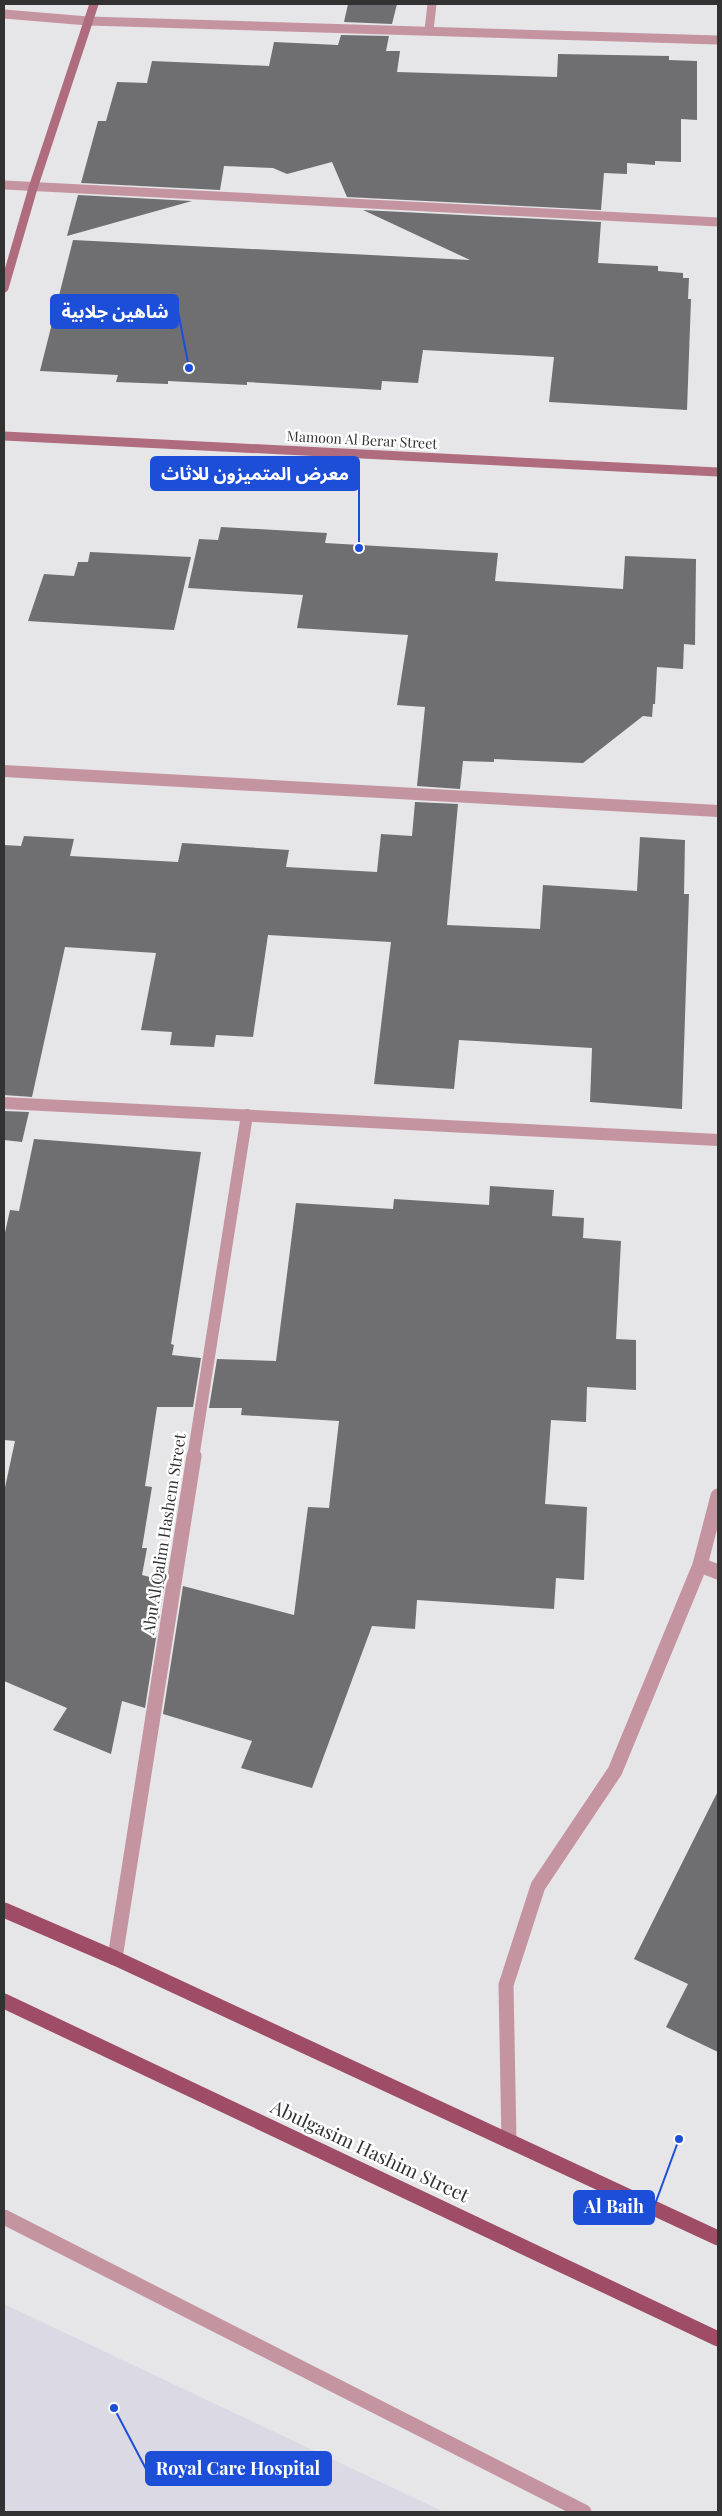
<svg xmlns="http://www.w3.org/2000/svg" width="722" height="2516" viewBox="0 0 722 2516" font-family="'Playfair Display','Noto Sans Arabic',serif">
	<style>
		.built { fill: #dbdae4 }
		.building { fill: #6f6f71 }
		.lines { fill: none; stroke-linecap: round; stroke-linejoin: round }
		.lane { stroke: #c494a0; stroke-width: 15 }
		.street-far2 { stroke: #c494a0; stroke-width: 9 }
		.street-far1 { stroke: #c494a0; stroke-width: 12 }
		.street { stroke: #c494a0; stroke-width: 15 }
		.secondary { stroke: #af6c7f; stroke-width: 9 }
		.primary { stroke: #9f4d67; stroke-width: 15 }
		.labels { text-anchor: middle; stroke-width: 5; stroke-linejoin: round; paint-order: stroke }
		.far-street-label { font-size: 14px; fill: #323233; stroke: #fff }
		.street-label { font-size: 16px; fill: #323233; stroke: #fff }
		.near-street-label { font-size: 19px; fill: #323233; stroke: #fff }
		.leader { fill: none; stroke: #1d4ed8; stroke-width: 2 }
		.callout-dot { fill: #1d4ed8; stroke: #fff; stroke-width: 2 }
		.callout { fill: #1d4ed8; stroke: #1d4ed8; stroke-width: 2 }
		.callout-label { font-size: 18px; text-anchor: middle; font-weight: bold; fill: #fff }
	</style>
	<rect width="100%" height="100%" fill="#e6e5e8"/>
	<!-- built -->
	<polygon class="built" points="4,2304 444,2512 4,2512"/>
	<!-- building -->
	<g class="building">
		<polygon points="348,4 397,4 392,24 344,22"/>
		<polygon points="341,35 389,36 386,51 400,51 397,72 557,77 558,54 669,56 669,60 697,61 697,120 681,119 681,162 655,161 655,165 627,163 627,174 604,173 601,210 347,197 332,162 287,174 273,168 224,166 220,190 81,183 98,121 106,121 117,82 147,83 152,61 269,66 274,42 338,45"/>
		<polygon points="78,195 192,201 67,236"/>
		<polygon points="363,210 601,222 598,263 658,266 658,271 683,273 683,278 689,278 688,299 691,299 687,410 549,402 554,357 423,350 418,383 382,381 381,390 247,382 247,385 168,381 168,384 116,382 118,375 40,371 73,240 470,260"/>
		<polygon points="221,527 327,533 325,543 498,553 495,581 623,589 625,556 696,559 695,645 684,644 683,669 657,667 655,704 653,704 652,717 643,716 583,763 494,759 494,762 463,761 460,789 417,786 425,707 397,705 408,635 297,628 303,595 188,588 199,539 218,540"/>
		<polygon points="90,552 191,557 174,630 28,621 44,574 74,576 78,562 88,562"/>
		<polygon points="415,802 458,804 447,925 540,929 543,885 637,891 640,837 685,840 684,894 689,894 682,1109 590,1102 592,1048 459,1040 454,1089 374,1084 391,942 268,935 253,1037 216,1035 214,1047 170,1045 172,1032 141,1030 156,953 65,947 32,1097 4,1095 4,845 21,846 24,836 74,839 70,856 178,862 182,843 289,850 286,867 377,872 381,834 412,836"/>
		<polygon points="4,1111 29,1112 22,1142 4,1140"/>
		<polygon points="34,1139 201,1152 171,1344 174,1345 172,1355 201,1358 193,1407 157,1407 145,1486 152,1487 142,1548 147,1548 142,1575 165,1581 145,1708 122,1701 111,1754 53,1730 67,1708 4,1681 4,1492 15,1441 4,1440 4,1237 10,1210 19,1211"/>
		<polygon points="490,1186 554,1190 552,1216 584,1218 583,1238 621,1241 616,1339 636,1340 636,1390 587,1387 586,1422 551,1420 545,1504 587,1507 584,1580 556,1578 554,1609 417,1600 415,1629 372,1626 312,1788 241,1768 252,1741 163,1714 183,1586 294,1615 308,1507 329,1508 339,1421 241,1415 242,1408 209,1408 217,1359 276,1361 296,1203 393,1209 394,1199 489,1205"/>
		<polygon points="718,1791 718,2052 666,2027 688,1984 634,1959"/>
	</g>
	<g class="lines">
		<!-- lane -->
		<polyline class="lane" points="4,2217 584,2512"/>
		<!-- street-far2 -->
		<g class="street-far2">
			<polyline points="4,14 88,21 718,40"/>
			<polyline points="429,30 432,4"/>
			<polyline points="4,185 718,222"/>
		</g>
		<!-- street-far1 -->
		<g class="street-far1">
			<polyline points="4,771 718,811"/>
			<polyline points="4,1103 718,1140"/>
			<polyline points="193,1458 247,1115"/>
		</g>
		<!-- street -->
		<g class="street">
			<polyline points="700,1565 718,1572"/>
			<polyline points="115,1958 194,1456"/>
			<polyline points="509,2141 506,1985 538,1886 615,1771 700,1565 718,1496"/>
		</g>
		<!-- secondary -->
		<g class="secondary">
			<polyline points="4,288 33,188 94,4"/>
			<polyline points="4,436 718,472"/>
		</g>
		<!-- primary -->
		<g class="primary">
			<polyline points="4,1910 115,1958 718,2238"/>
			<polyline points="4,2001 718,2339"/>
		</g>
	</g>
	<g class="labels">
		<!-- far-street labels -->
		<g class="far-street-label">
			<text transform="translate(362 440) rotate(3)" y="5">Mamoon Al Berar Street</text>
		</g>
		<!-- street labels -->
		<g class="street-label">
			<text transform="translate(164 1534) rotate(-81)" y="6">Abu Al Qalim Hashem Street</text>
		</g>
		<!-- near-street labels -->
		<g class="near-street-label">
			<text transform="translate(370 2151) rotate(25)" y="7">Abulgasim Hashim Street</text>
		</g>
	</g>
	<!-- callouts -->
	<path class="leader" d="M189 368L178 311M359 548L359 474M679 2139L654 2207M114 2408L146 2469"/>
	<g class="callout-dot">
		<circle cx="189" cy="368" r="5"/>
		<circle cx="359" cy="548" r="5"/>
		<circle cx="679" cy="2139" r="5"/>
		<circle cx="114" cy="2408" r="5"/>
	</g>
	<g class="callout">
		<rect x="51" y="295" width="127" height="33" rx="5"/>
		<rect x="151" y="457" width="208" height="33" rx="5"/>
		<rect x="574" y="2191" width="80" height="33" rx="5"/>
		<rect x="146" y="2452" width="185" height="33" rx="5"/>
	</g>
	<g class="callout-label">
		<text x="115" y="318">شاهين جلابية</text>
		<text x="255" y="480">معرض المتميزون للاثاث</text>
		<text x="614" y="2213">Al Baih</text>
		<text x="238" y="2475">Royal Care Hospital</text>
	</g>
	<!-- border -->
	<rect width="722" height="2516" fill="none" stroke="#323233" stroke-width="10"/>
</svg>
